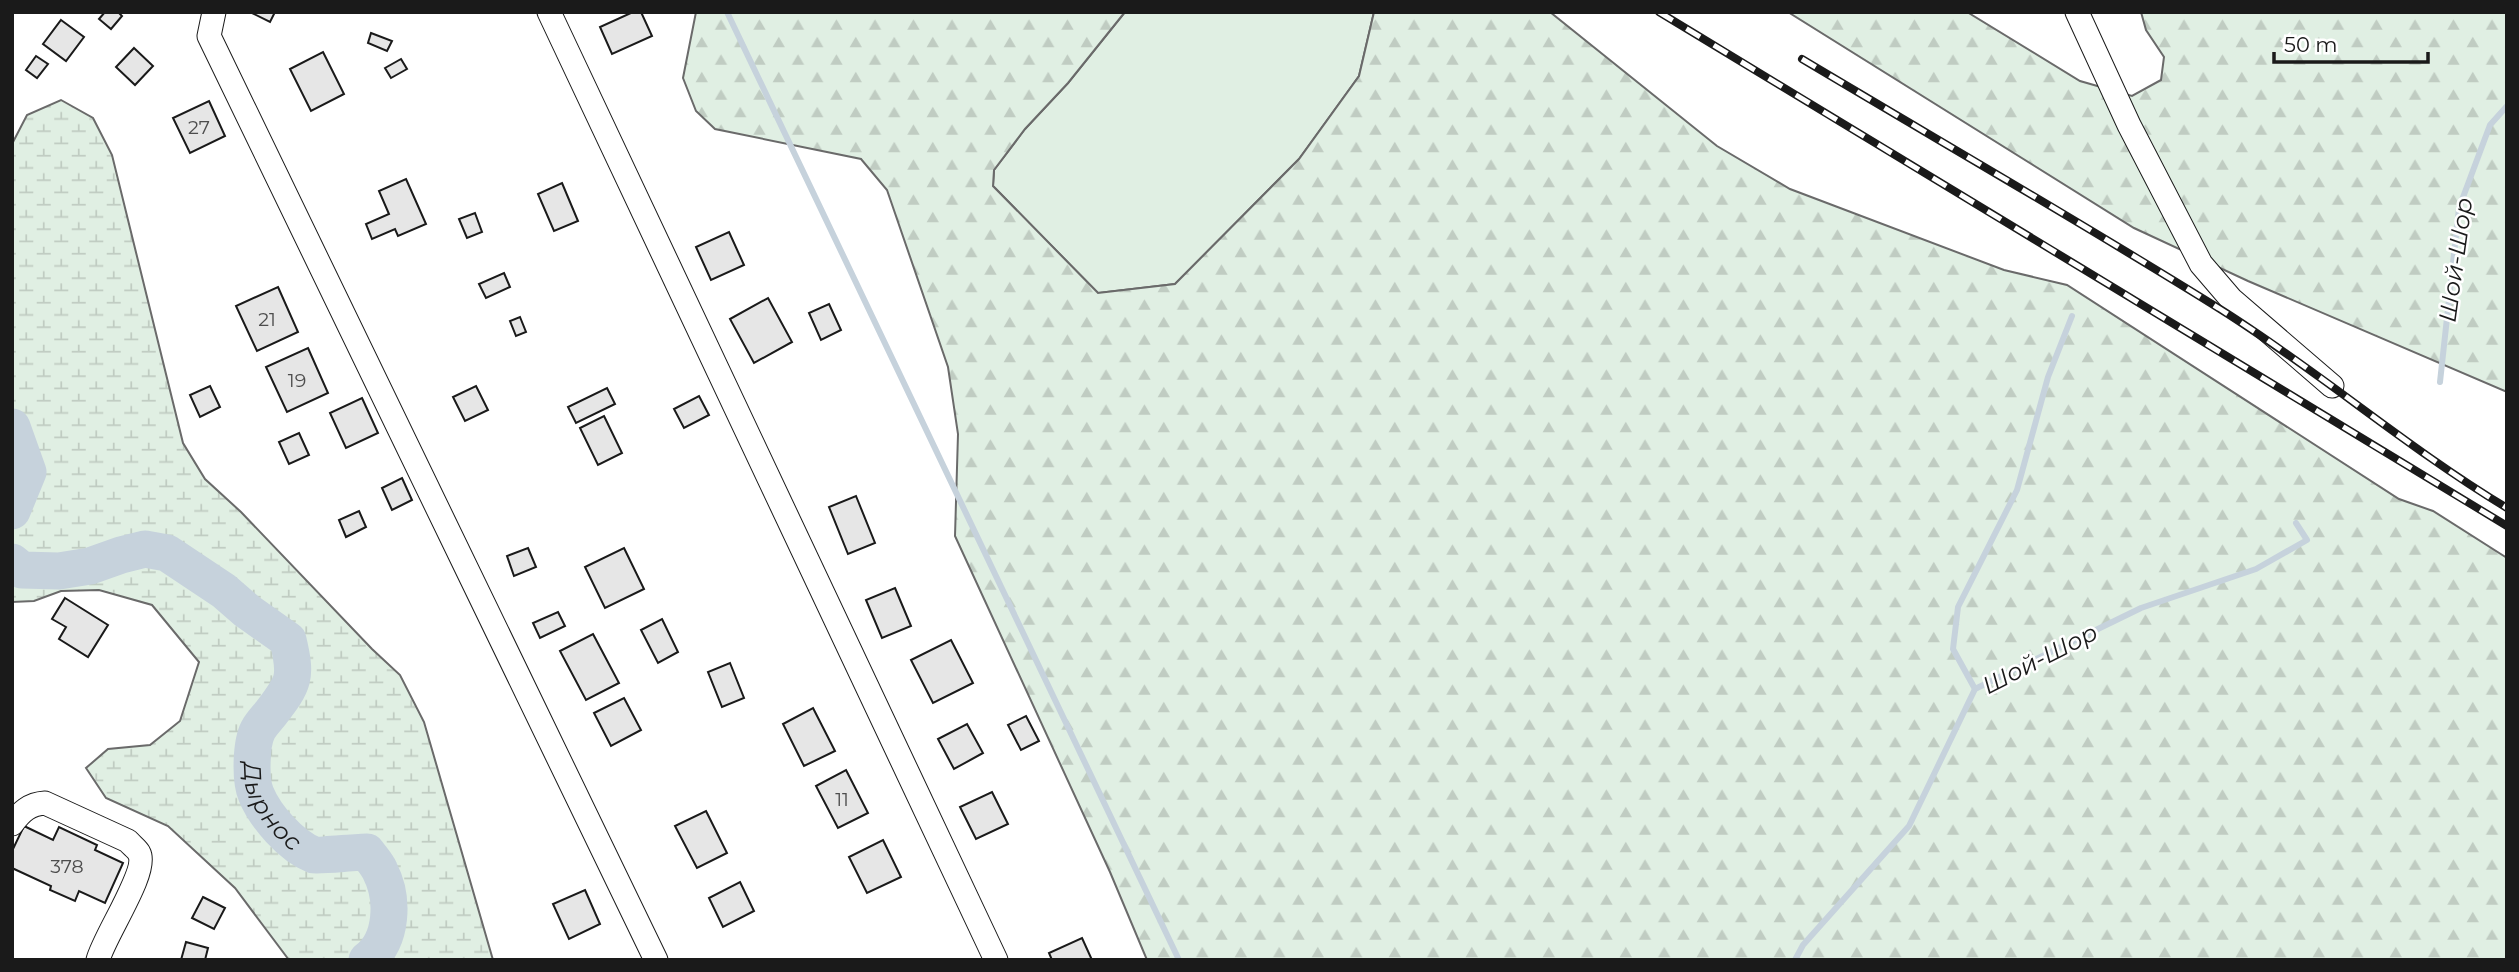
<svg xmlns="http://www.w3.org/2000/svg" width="2519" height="972" viewBox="0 0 2519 972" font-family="Montserrat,sans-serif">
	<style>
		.grass { fill: #e0efe3; stroke: #6a6a6a; stroke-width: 2 }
		.forest { fill: url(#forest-firs); stroke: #6a6a6a; stroke-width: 2 }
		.wetland { fill: url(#wetland-marsh); stroke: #6a6a6a; stroke-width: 2 }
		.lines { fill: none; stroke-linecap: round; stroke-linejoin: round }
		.stream { stroke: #c6d2dc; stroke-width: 6 }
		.river { stroke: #c6d2dc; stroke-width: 37 }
		.building { fill: #e6e6e6; stroke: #1a1a1a; stroke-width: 2 }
		.minor-casing { stroke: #1a1a1a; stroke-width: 25 }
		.minor { stroke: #fff; stroke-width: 23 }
		.rail-casing { stroke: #1a1a1a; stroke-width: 8 }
		.rail { stroke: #fff; stroke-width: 5; stroke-dasharray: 16; stroke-linecap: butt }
		.labels { text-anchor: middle; stroke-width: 5; stroke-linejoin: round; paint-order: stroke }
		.number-label { font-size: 19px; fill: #4d4d4d }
		.water-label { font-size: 24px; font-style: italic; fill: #1a1a1a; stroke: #fff }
	</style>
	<defs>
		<pattern id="forest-firs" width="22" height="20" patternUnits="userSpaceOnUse" patternTransform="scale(1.75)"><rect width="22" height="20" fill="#e0efe3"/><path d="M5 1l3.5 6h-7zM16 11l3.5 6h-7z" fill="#c0ccc2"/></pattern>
		<pattern id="wetland-marsh" width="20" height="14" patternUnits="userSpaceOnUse" patternTransform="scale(1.75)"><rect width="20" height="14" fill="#e0efe3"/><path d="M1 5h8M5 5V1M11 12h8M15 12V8" fill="none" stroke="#c0ccc2"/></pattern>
	</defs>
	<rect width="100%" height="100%" fill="#fff"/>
	<!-- grass -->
	<polygon class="grass" points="1125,12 1374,12 1359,76 1299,159 1175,284 1098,293 993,186 994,170 1025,129 1068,83"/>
	<!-- forest -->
	<g class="forest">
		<polygon points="696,12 1125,12 1068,83 1025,129 994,170 993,186 1098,293 1175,284 1299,159 1359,76 1374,12 1550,12 1717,146 1790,189 2004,270 2067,285 2399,499 2433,511 2507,558 2507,960 1147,960 1110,872 955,536 958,434 948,367 887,190 861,159 715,129 696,111 683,78"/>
		<polygon points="1788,12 1967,12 2080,81 2132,96 2161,80 2164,57 2146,30 2141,12 2507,12 2507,392 2248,281 2134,228"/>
	</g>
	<!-- wetland -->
	<polygon class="wetland" points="61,100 93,118 112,155 183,443 205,479 241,512 372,649 400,675 424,722 493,960 289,960 235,888 168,826 106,798 86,768 108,749 150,745 180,721 199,662 152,605 99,590 61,591 34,601 12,602 12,144 27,115"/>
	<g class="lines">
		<!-- stream -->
		<g class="stream">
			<polyline points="727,12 1179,960"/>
			<polyline points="2440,382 2459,208 2490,125 2507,106"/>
			<polyline points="1975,689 1953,649 1958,607 2017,490 2048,377 2072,316"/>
			<polyline points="1795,960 1803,945 1909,826 1975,689 2141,608 2256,569 2307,540 2296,523"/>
		</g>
		<!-- river -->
		<g class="river">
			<polyline points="12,427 28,472 12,511"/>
			<path id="s1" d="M 12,562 L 22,570 L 59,571 L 90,566 L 121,555 L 145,549 L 167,553 L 224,591 L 247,611 L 288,640 C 297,678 294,683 271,713 C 267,718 261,724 258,730 C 251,743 250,780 256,794 C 265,816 291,846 314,855 C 318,856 357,852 367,852 C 371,858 377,864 380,871 C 394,898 393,941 367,960"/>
		</g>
	</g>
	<!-- building -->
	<g class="building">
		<polygon points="105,12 118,12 122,16 111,29 99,19"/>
		<polygon points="250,12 275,12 270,22"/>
		<polygon points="633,12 641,12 652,36 612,54 600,27"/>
		<polygon points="61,20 84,37 66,61 43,44"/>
		<polygon points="371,33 392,41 387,51 368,43"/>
		<polygon points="134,48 153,66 135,85 116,67"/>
		<polygon points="323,52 344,94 311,111 290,69"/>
		<polygon points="36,56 48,64 37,78 26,70"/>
		<polygon points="401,59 407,69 391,78 385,68"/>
		<polygon points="209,101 225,136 190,153 173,118"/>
		<polygon points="406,179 426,224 398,236 395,229 372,239 366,224 389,214 379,191"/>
		<polygon points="562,183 578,221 554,231 538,194"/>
		<polygon points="475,213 482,232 467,238 459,219"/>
		<polygon points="729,232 744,265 711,280 696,247"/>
		<polygon points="504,273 510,287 486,298 479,284"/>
		<polygon points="278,287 298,332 257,351 236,306"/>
		<polygon points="768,298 792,342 754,363 730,319"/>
		<polygon points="829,304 841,330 821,340 809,313"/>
		<polygon points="520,317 526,332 516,336 510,321"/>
		<polygon points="308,348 328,393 287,412 266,367"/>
		<polygon points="210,386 220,407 200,417 190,395"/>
		<polygon points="476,386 488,410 465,421 453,397"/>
		<polygon points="607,388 615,404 576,423 568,407"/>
		<polygon points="699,396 709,415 684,428 674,409"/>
		<polygon points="362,398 378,433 346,448 330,413"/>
		<polygon points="604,416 622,453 598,465 580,428"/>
		<polygon points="299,433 309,455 289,464 279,442"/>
		<polygon points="402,478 412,500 392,510 382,488"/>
		<polygon points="856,496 875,543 848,554 829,507"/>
		<polygon points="359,511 366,527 346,537 339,520"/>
		<polygon points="528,548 536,567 514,576 507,556"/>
		<polygon points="624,548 644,589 605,608 585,567"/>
		<polygon points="895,588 911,626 882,638 866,600"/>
		<polygon points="65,598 108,625 88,657 59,639 66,627 52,619"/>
		<polygon points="558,612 565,626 540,638 533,623"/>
		<polygon points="662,619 678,652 658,663 641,630"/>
		<polygon points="593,634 619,683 586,700 560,651"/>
		<polygon points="951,640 973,683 933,703 911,660"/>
		<polygon points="730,663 744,698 722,707 708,672"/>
		<polygon points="624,698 641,730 611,746 594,713"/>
		<polygon points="813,708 835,751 804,766 783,724"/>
		<polygon points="1026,716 1039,741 1021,750 1008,725"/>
		<polygon points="967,724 983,753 954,769 938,739"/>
		<polygon points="846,770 868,813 838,828 816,786"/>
		<polygon points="992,792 1008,824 976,839 960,807"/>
		<polygon points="706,811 727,853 697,868 675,826"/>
		<polygon points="24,826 53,840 59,827 97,845 95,850 123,863 105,903 79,891 75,901 50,890 51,886 12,868 12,851"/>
		<polygon points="883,840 901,877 867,893 849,857"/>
		<polygon points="740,882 754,911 723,927 709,898"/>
		<polygon points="585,890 600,924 569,939 553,904"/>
		<polygon points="203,897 225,908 214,929 192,918"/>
		<polygon points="1082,938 1092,960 1052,960 1049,953"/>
		<polygon points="186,942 208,948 205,960 181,960"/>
	</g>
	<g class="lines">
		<!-- minor casing -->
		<g class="minor-casing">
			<g id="minor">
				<polyline points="214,12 209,36 656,960"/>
				<polyline points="549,12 996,960"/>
				<polyline points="2077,12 2129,125 2201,264 2231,299 2332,386"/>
				<path d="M 12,824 C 21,812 29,804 45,803 L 128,841 C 131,845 137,849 139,853 C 149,871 104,936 98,960"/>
			</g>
		</g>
		<!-- minor -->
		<use href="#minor" class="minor"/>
		<!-- rail casing -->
		<g class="rail-casing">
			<g id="rail">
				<polyline points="1659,12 2507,526"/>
				<path d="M 1802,59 C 1941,142 2082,223 2220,309 C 2319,371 2407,448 2507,508"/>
			</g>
		</g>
		<!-- rail -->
		<use href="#rail" class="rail"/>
	</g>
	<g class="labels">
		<!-- number labels -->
		<g class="number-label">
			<text x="199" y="134">27</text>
			<text x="267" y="326">21</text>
			<text x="297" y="387">19</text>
			<text x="842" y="806">11</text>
			<text x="67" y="873">378</text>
		</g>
		<!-- water labels -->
		<g class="water-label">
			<text transform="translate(2456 260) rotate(-82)" y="8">Шой-Шор</text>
			<text transform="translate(2040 659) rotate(-27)" y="8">Шой-Шор</text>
			<text dy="8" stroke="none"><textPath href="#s1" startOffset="494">Дырнос</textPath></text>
		</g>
	</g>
	<!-- border -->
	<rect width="2519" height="972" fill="none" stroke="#1a1a1a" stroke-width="28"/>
	<!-- scale -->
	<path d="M2274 52v10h154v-10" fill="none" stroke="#1a1a1a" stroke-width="3.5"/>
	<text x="2284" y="52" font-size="21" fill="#1a1a1a" stroke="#ffffff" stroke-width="5" paint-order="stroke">50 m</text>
</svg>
